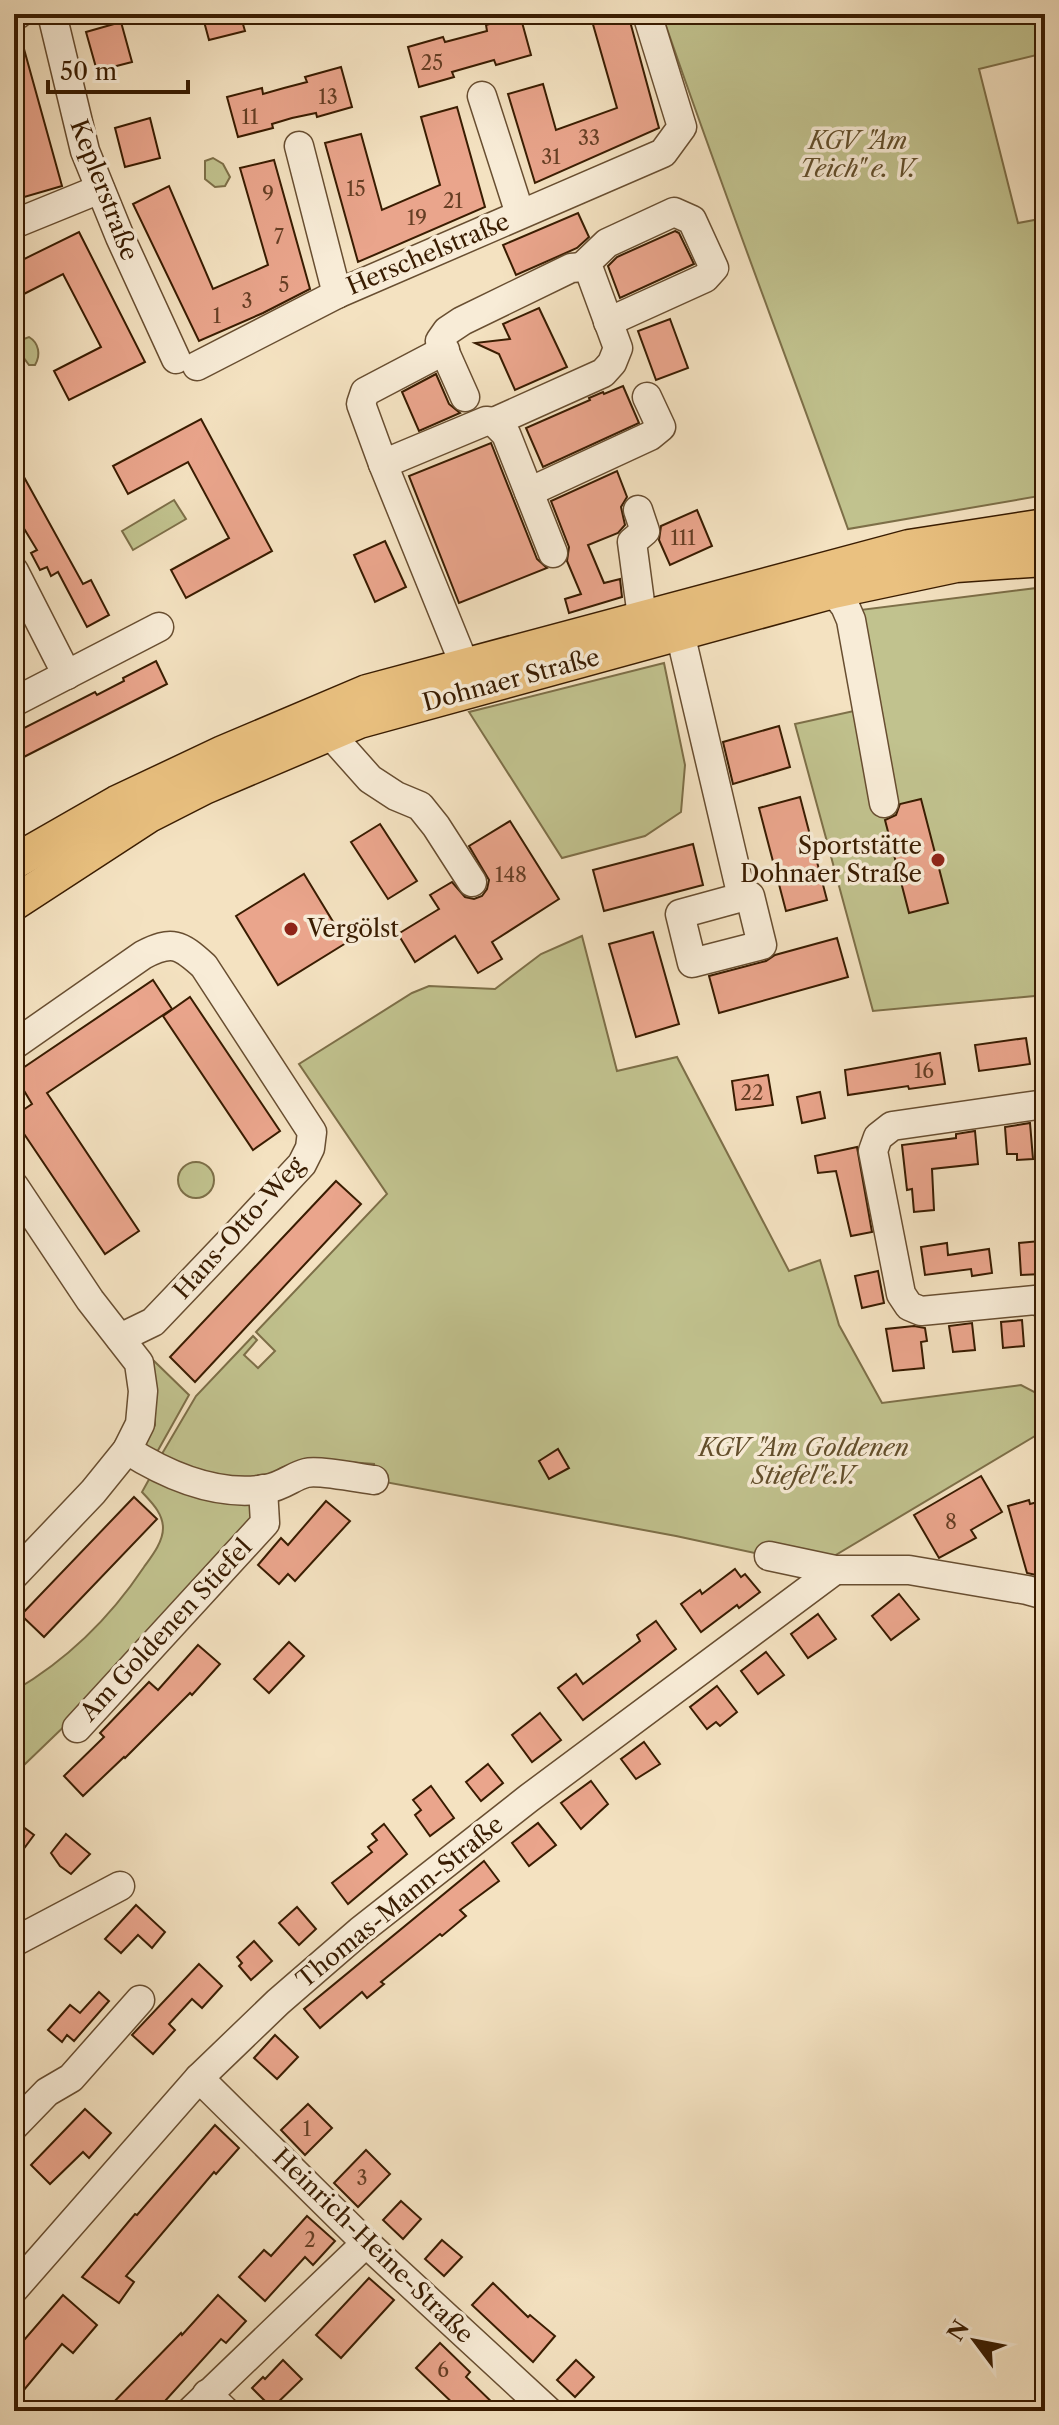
<svg xmlns="http://www.w3.org/2000/svg" width="1059" height="2425" viewBox="0 0 1059 2425" font-family="'Libre Caslon Text',serif">
	<style>
		.green { fill: #c1c28e; stroke: #7d6f48; stroke-width: 2 }
		.building { fill: #eaa58c; stroke: #391c01; stroke-width: 2 }
		.lines { fill: none; stroke-linecap: round; stroke-linejoin: round }
		.minor-casing { stroke: #684e31; stroke-width: 31 }
		.major-casing { stroke: #391c01; stroke-width: 37 }
		.minor { stroke: #f8ecd7; stroke-width: 28 }
		.major { stroke: #eac180; stroke-width: 34 }
		.poi-dot { fill: #8f2418; stroke: #f8ecd7; stroke-width: 3 }
		.labels { text-anchor: middle; stroke-width: 7; stroke-linejoin: round; paint-order: stroke }
		.number-label { font-size: 20px; fill: #653e24 }
		.park-label { font-size: 24px; font-style: italic; fill: #624e2b; stroke: #f8ecd7 }
		.street-label { font-size: 24px; fill: #391c01; stroke: #f8ecd7 }
		.poi-label { font-size: 24px; fill: #391c01; stroke: #f8ecd7; text-anchor: end }
	</style>
	<rect width="100%" height="100%" fill="#f4e2c1"/>
	<filter id="stains"><feTurbulence type="fractalNoise" baseFrequency=".0025" numOctaves="4"/><feColorMatrix values="0 0 0 0 .2 0 0 0 0 .09 0 0 0 0 .02 0 0 0 .5 -.17"/></filter>
	<radialGradient id="worn" r=".72"><stop offset=".6" stop-color="#630" stop-opacity="0"/><stop offset="1" stop-color="#630" stop-opacity=".3"/></radialGradient>
	<!-- green -->
	<g class="green">
		<path d="M 662,14 L 1045,14 L 1045,53 L 979,69 L 1018,223 L 1045,218 L 1045,495 L 848,529 C 787,357 721,187 662,14 Z"/>
		<polygon points="213,158 223,164 230,177 225,186 215,187 205,179 205,161"/>
		<path d="M 29,337 C 39,343 41,355 35,365 L 29,365 L 18,350 L 21,340 Z"/>
		<polygon points="174,500 186,519 133,550 122,531"/>
		<polygon points="1045,587 1045,995 873,1011 795,724 854,711 836,613"/>
		<polygon points="664,663 685,765 681,812 645,836 562,858 469,712"/>
		<polygon points="582,936 617,1071 677,1057 789,1271 820,1260 839,1325 882,1403 1021,1385 1044,1397 1045,1430 824,1562 769,1556 676,1536 374,1480 374,1464 307,1459 281,1468 256,1482 156,1464 196,1396 253,1336 257,1340 244,1355 258,1368 275,1351 256,1332 387,1194 299,1064 412,993 429,986 495,989 541,954"/>
		<circle cx="196" cy="1180" r="18"/>
		<polygon points="152,1359 189,1395 152,1461 140,1453 155,1425 155,1390"/>
		<path d="M 152,1474 L 248,1496 L 262,1519 L 102,1690 L 22,1767 L 14,1762 L 14,1691 C 67,1660 110,1618 144,1567 C 152,1556 163,1542 163,1528 C 163,1513 151,1502 142,1492 Z"/>
	</g>
	<!-- building -->
	<g class="building">
		<polygon points="202,14 240,14 245,31 209,40"/>
		<polygon points="590,14 628,14 659,128 535,183 508,94 543,84 556,130 617,108"/>
		<polygon points="520,15 531,55 496,65 494,60 452,72 454,77 419,87 408,47 443,37 445,42 487,31 486,25"/>
		<polygon points="121,22 132,62 97,71 86,32"/>
		<polygon points="19,31 62,186 14,200 14,167 23,164 14,132 14,32"/>
		<polygon points="341,67 352,107 317,117 316,113 292,118 272,124 273,128 238,137 227,97 262,88 263,94 284,88 307,82 305,77"/>
		<polygon points="457,107 485,207 358,262 325,143 361,134 382,210 440,185 421,117"/>
		<polygon points="150,118 160,158 125,167 115,128"/>
		<polygon points="274,160 310,289 263,313 199,341 133,204 169,186 213,289 268,265 240,168"/>
		<polygon points="578,213 589,237 577,248 516,275 503,245"/>
		<polygon points="675,231 679,233 694,264 620,298 608,266 617,257"/>
		<polygon points="79,232 145,362 69,400 54,371 101,347 63,274 14,299 14,264"/>
		<polygon points="539,308 567,367 515,390 499,354 475,343 510,339 503,324"/>
		<polygon points="670,319 688,368 656,380 638,331"/>
		<polygon points="436,374 449,404 460,413 419,431 402,392"/>
		<polygon points="623,386 639,423 543,467 526,428 590,400 589,398 603,392 604,394"/>
		<polygon points="201,419 272,551 186,598 171,570 229,538 188,462 128,494 113,466"/>
		<polygon points="491,443 537,559 547,568 459,603 409,476"/>
		<polygon points="14,459 83,584 91,580 109,615 87,627 58,572 51,576 47,567 40,570 31,553 37,550 14,512"/>
		<polygon points="617,471 627,497 621,507 625,525 618,533 588,545 604,583 620,579 622,597 569,613 565,599 581,594 567,561 569,547 551,501"/>
		<polygon points="697,510 712,546 670,565 659,540 661,526"/>
		<polygon points="385,541 406,587 375,602 354,555"/>
		<polygon points="156,661 167,684 14,762 14,733 95,692 97,695 124,681 123,678"/>
		<polygon points="779,726 790,767 733,784 723,742"/>
		<polygon points="800,797 827,900 786,911 759,808"/>
		<polygon points="921,799 948,903 909,913 885,820 896,815 900,804"/>
		<polygon points="510,821 559,899 492,942 502,959 478,973 455,936 415,962 398,934 439,909 430,895 452,882 465,897 474,899 482,896 487,889 489,880 469,846"/>
		<polygon points="380,824 417,881 388,899 351,842"/>
		<polygon points="693,844 703,885 604,911 593,870"/>
		<polygon points="304,874 346,943 278,985 236,916"/>
		<polygon points="653,932 679,1024 636,1037 609,944"/>
		<polygon points="837,938 848,977 719,1013 709,976 766,961 775,955"/>
		<polygon points="153,980 172,1009 47,1093 139,1231 105,1254 14,1119 14,1116 32,1104 14,1074"/>
		<polygon points="190,997 280,1131 253,1150 163,1016"/>
		<polygon points="1026,1038 1030,1064 979,1071 975,1045"/>
		<polygon points="940,1053 945,1084 909,1089 908,1086 848,1095 845,1070"/>
		<polygon points="768,1075 773,1105 736,1110 732,1081"/>
		<polygon points="820,1092 825,1118 802,1123 797,1097"/>
		<polygon points="1030,1123 1033,1159 1017,1160 1017,1154 1007,1154 1005,1127"/>
		<polygon points="975,1131 978,1164 932,1169 934,1210 914,1212 912,1189 907,1190 902,1145 956,1138 956,1134"/>
		<polygon points="857,1147 872,1232 851,1236 836,1171 818,1173 815,1156"/>
		<polygon points="336,1181 361,1204 195,1382 170,1357"/>
		<polygon points="1040,1241 1042,1274 1021,1275 1019,1243"/>
		<polygon points="947,1243 948,1255 989,1249 992,1273 972,1276 971,1269 925,1275 921,1247"/>
		<polygon points="878,1271 884,1303 862,1308 855,1276"/>
		<polygon points="1022,1320 1024,1346 1003,1348 1001,1322"/>
		<polygon points="972,1323 975,1350 953,1352 949,1326"/>
		<polygon points="914,1326 925,1328 927,1341 921,1342 924,1368 893,1371 886,1329"/>
		<polygon points="558,1449 569,1468 549,1479 539,1461"/>
		<polygon points="981,1476 1002,1512 971,1530 976,1538 939,1558 914,1515"/>
		<polygon points="134,1497 157,1519 44,1637 21,1615"/>
		<polygon points="1029,1500 1030,1504 1045,1500 1045,1577 1027,1573 1008,1506"/>
		<polygon points="326,1501 350,1521 295,1581 288,1574 279,1584 258,1565 281,1538 288,1545"/>
		<polygon points="735,1569 741,1577 745,1574 760,1592 739,1608 737,1605 701,1632 681,1604 700,1590 702,1594"/>
		<polygon points="899,1594 919,1619 891,1640 872,1616"/>
		<polygon points="818,1614 836,1639 808,1658 791,1634"/>
		<polygon points="656,1621 676,1649 583,1720 558,1688 576,1674 583,1684 640,1641 637,1635"/>
		<polygon points="289,1642 304,1656 269,1693 254,1679"/>
		<polygon points="198,1645 220,1664 192,1695 190,1693 125,1758 124,1757 83,1796 64,1776 104,1737 100,1733 149,1682 158,1690"/>
		<polygon points="766,1652 784,1675 758,1694 741,1671"/>
		<polygon points="717,1686 737,1712 720,1726 716,1722 707,1729 690,1707"/>
		<polygon points="540,1713 561,1740 532,1762 512,1735"/>
		<polygon points="644,1742 660,1764 636,1779 621,1759"/>
		<polygon points="488,1764 503,1783 481,1801 466,1782"/>
		<polygon points="591,1781 608,1804 581,1829 561,1803"/>
		<polygon points="431,1786 454,1818 430,1836 415,1815 421,1810 413,1800"/>
		<polygon points="14,1820 34,1835 14,1862"/>
		<polygon points="538,1823 556,1845 529,1866 512,1843"/>
		<polygon points="384,1824 407,1854 348,1904 332,1883 372,1852 368,1847 377,1840 372,1834"/>
		<polygon points="66,1834 90,1854 71,1874 60,1866 51,1853"/>
		<polygon points="484,1861 499,1881 460,1910 466,1916 442,1936 440,1934 381,1982 384,1984 367,1998 362,1992 320,2028 304,2009"/>
		<polygon points="136,1905 165,1932 152,1948 138,1935 121,1953 105,1939"/>
		<polygon points="297,1907 316,1929 299,1945 279,1923"/>
		<polygon points="254,1941 272,1961 251,1980 239,1966 242,1963 237,1957"/>
		<polygon points="199,1964 222,1986 202,2008 192,1999 169,2024 175,2030 153,2054 132,2035"/>
		<polygon points="99,1992 109,2001 74,2041 67,2035 62,2042 48,2030 70,2005 80,2013"/>
		<polygon points="275,2035 298,2057 277,2079 254,2058"/>
		<polygon points="308,2104 332,2128 305,2155 281,2130"/>
		<polygon points="85,2109 111,2133 89,2158 83,2152 50,2184 31,2165"/>
		<polygon points="215,2125 239,2148 216,2174 214,2172 126,2276 134,2282 119,2303 82,2277 135,2214 137,2215"/>
		<polygon points="366,2150 390,2174 358,2207 334,2183"/>
		<polygon points="401,2201 421,2219 403,2239 383,2220"/>
		<polygon points="307,2216 335,2241 313,2265 305,2257 265,2301 239,2277 264,2250 271,2256"/>
		<polygon points="442,2240 462,2257 444,2276 425,2259"/>
		<polygon points="369,2278 394,2300 341,2358 316,2335"/>
		<polygon points="493,2283 528,2317 530,2315 555,2336 533,2362 472,2305"/>
		<polygon points="63,2295 97,2325 73,2353 62,2344 14,2402 14,2347 22,2337 25,2339"/>
		<polygon points="218,2295 246,2321 226,2343 221,2339 156,2411 105,2411 181,2333 182,2335"/>
		<polygon points="440,2343 470,2372 466,2377 501,2411 461,2411 416,2368"/>
		<polygon points="283,2360 302,2379 272,2408 252,2388 263,2377 265,2379"/>
		<polygon points="576,2360 594,2377 575,2397 557,2380"/>
	</g>
	<g class="lines">
		<!-- minor casing -->
		<g class="minor-casing">
			<g id="minor">
				<polyline points="52,14 85,151 120,237 176,359"/>
				<polyline points="14,15 18,14"/>
				<polyline points="482,96 520,214"/>
				<polyline points="299,146 337,294"/>
				<polyline points="14,224 100,189"/>
				<polyline points="582,267 607,243 674,212 692,220 714,268 705,278 608,322"/>
				<polyline points="197,366 337,294 663,153 682,127 647,14"/>
				<polyline points="465,397 440,341 447,331 462,321 571,268 582,267 590,272 618,348 612,363 603,373 494,422"/>
				<polyline points="383,464 361,404 365,392 445,350"/>
				<polyline points="529,492 650,436 661,427 647,397"/>
				<polyline points="638,510 645,531 632,542 640,602 645,618"/>
				<polyline points="14,571 67,675"/>
				<polyline points="833,591 845,606 851,620 884,803"/>
				<polyline points="680,633 742,897 680,914 692,963 762,945 750,896 742,897"/>
				<polyline points="465,666 383,464 486,421 494,422 506,434 553,553"/>
				<polyline points="14,702 159,627"/>
				<polyline points="330,734 370,779 396,796 420,806 436,826 472,882"/>
				<path d="M 14,1045 L 143,955 C 172,940 180,944 204,966 L 312,1132 L 310,1148 L 302,1164 L 237,1234 L 153,1322 L 120,1338"/>
				<polyline points="1045,1104 892,1126 878,1137 873,1151 901,1294 909,1306 921,1311 1035,1300 1045,1304"/>
				<polyline points="14,1186 90,1300 139,1363 143,1391 140,1424 127,1450 93,1492 14,1575"/>
				<path d="M 127,1450 C 168,1476 216,1497 266,1489 C 284,1486 293,1476 306,1473 C 318,1470 359,1478 374,1480"/>
				<polyline points="769,1556 835,1570 909,1570 1027,1590 1045,1595"/>
				<polyline points="77,1728 265,1523 263,1489"/>
				<polyline points="14,1942 120,1886"/>
				<polyline points="199,2078 366,2243 548,2411"/>
				<polyline points="14,2126 47,2092 71,2078 140,2000"/>
				<polyline points="14,2289 199,2078 278,2002 360,1931 529,1798 835,1570"/>
				<polyline points="207,2394 225,2411"/>
				<polyline points="191,2411 366,2243"/>
			</g>
		</g>
		<!-- major casing -->
		<g class="major-casing">
			<g id="major">
				<polyline points="14,862 117,803 223,753 367,692 909,547 1045,526"/>
				<polyline points="14,903 149,815 204,787 359,721 833,591 956,565 1045,559"/>
			</g>
		</g>
		<!-- minor -->
		<use href="#minor" class="minor"/>
		<!-- major -->
		<use href="#major" class="major"/>
	</g>
	<!-- markers -->
	<g class="poi-dot">
		<circle cx="938" cy="860" r="8"/>
		<circle cx="291" cy="929" r="8"/>
	</g>
	<g class="labels">
		<!-- number labels -->
		<g class="number-label">
			<text x="432" y="70">25</text>
			<text x="328" y="104">13</text>
			<text x="250" y="124">11</text>
			<text x="589" y="145">33</text>
			<text x="551" y="164">31</text>
			<text x="356" y="196">15</text>
			<text x="268" y="201">9</text>
			<text x="453" y="208">21</text>
			<text x="417" y="225">19</text>
			<text x="279" y="244">7</text>
			<text x="284" y="292">5</text>
			<text x="247" y="308">3</text>
			<text x="217" y="323">1</text>
			<text x="683" y="545">111</text>
			<text x="511" y="882">148</text>
			<text x="924" y="1078">16</text>
			<text x="752" y="1100">22</text>
			<text x="951" y="1529">8</text>
			<text x="307" y="2136">1</text>
			<text x="362" y="2185">3</text>
			<text x="310" y="2247">2</text>
			<text x="443" y="2377">6</text>
		</g>
		<!-- park labels -->
		<g class="park-label">
			<text x="858" y="149">KGV "Am<tspan x="858" dy="28">Teich" e. V.</tspan></text>
			<text x="804" y="1456">KGV "Am Goldenen<tspan x="804" dy="28">Stiefel"e.V.</tspan></text>
		</g>
		<!-- street labels -->
		<g class="street-label">
			<text transform="translate(104 190) rotate(69)" y="8">Keplerstraße</text>
			<text transform="translate(428 254) rotate(-23)" y="8">Herschelstraße</text>
			<text transform="translate(511 680) rotate(-15)" y="8">Dohnaer Straße</text>
			<text transform="translate(239 1228) rotate(-48)" y="8">Hans-Otto-Weg</text>
			<text transform="translate(166 1630) rotate(-47)" y="8">Am Goldenen Stiefel</text>
			<text transform="translate(400 1902) rotate(-39)" y="8">Thomas-Mann-Straße</text>
			<text transform="translate(373 2246) rotate(44)" y="8">Heinrich-Heine-Straße</text>
		</g>
		<!-- poi labels -->
		<g class="poi-label">
			<text x="922" y="854">Sportstätte<tspan x="922" dy="28">Dohnaer Straße</tspan></text>
			<text x="307" y="937" text-anchor="start">Vergölst</text>
		</g>
	</g>
	<!-- margin -->
	<rect width="1059" height="2425" fill="none" stroke="#f4e2c1" stroke-width="48"/>
	<rect x="16" y="16" width="1027" height="2393" fill="none" stroke="#391c01" stroke-width="4"/>
	<rect x="24" y="24" width="1011" height="2377" fill="none" stroke="#391c01" stroke-width="2"/>
	<!-- north arrow -->
	<g transform="translate(975 2341) rotate(302)" stroke="#f8ecd7" stroke-width="6" paint-order="stroke">
	<path d="M0-6L14 30L0 20L-14 30Z" fill="#391c01"/>
	<text y="-12" font-size="22" font-weight="bold" text-anchor="middle" fill="#391c01">N</text>
	</g>
	<!-- scale -->
	<path d="M48 80v12h140v-12" fill="none" stroke="#391c01" stroke-width="4"/>
	<text x="60" y="80" font-size="24" fill="#391c01" stroke="#f8ecd7" stroke-width="6" paint-order="stroke">50 m</text>
	<rect width="100%" height="100%" filter="url(#stains)"/>
	<rect width="100%" height="100%" fill="url(#worn)"/>
</svg>
